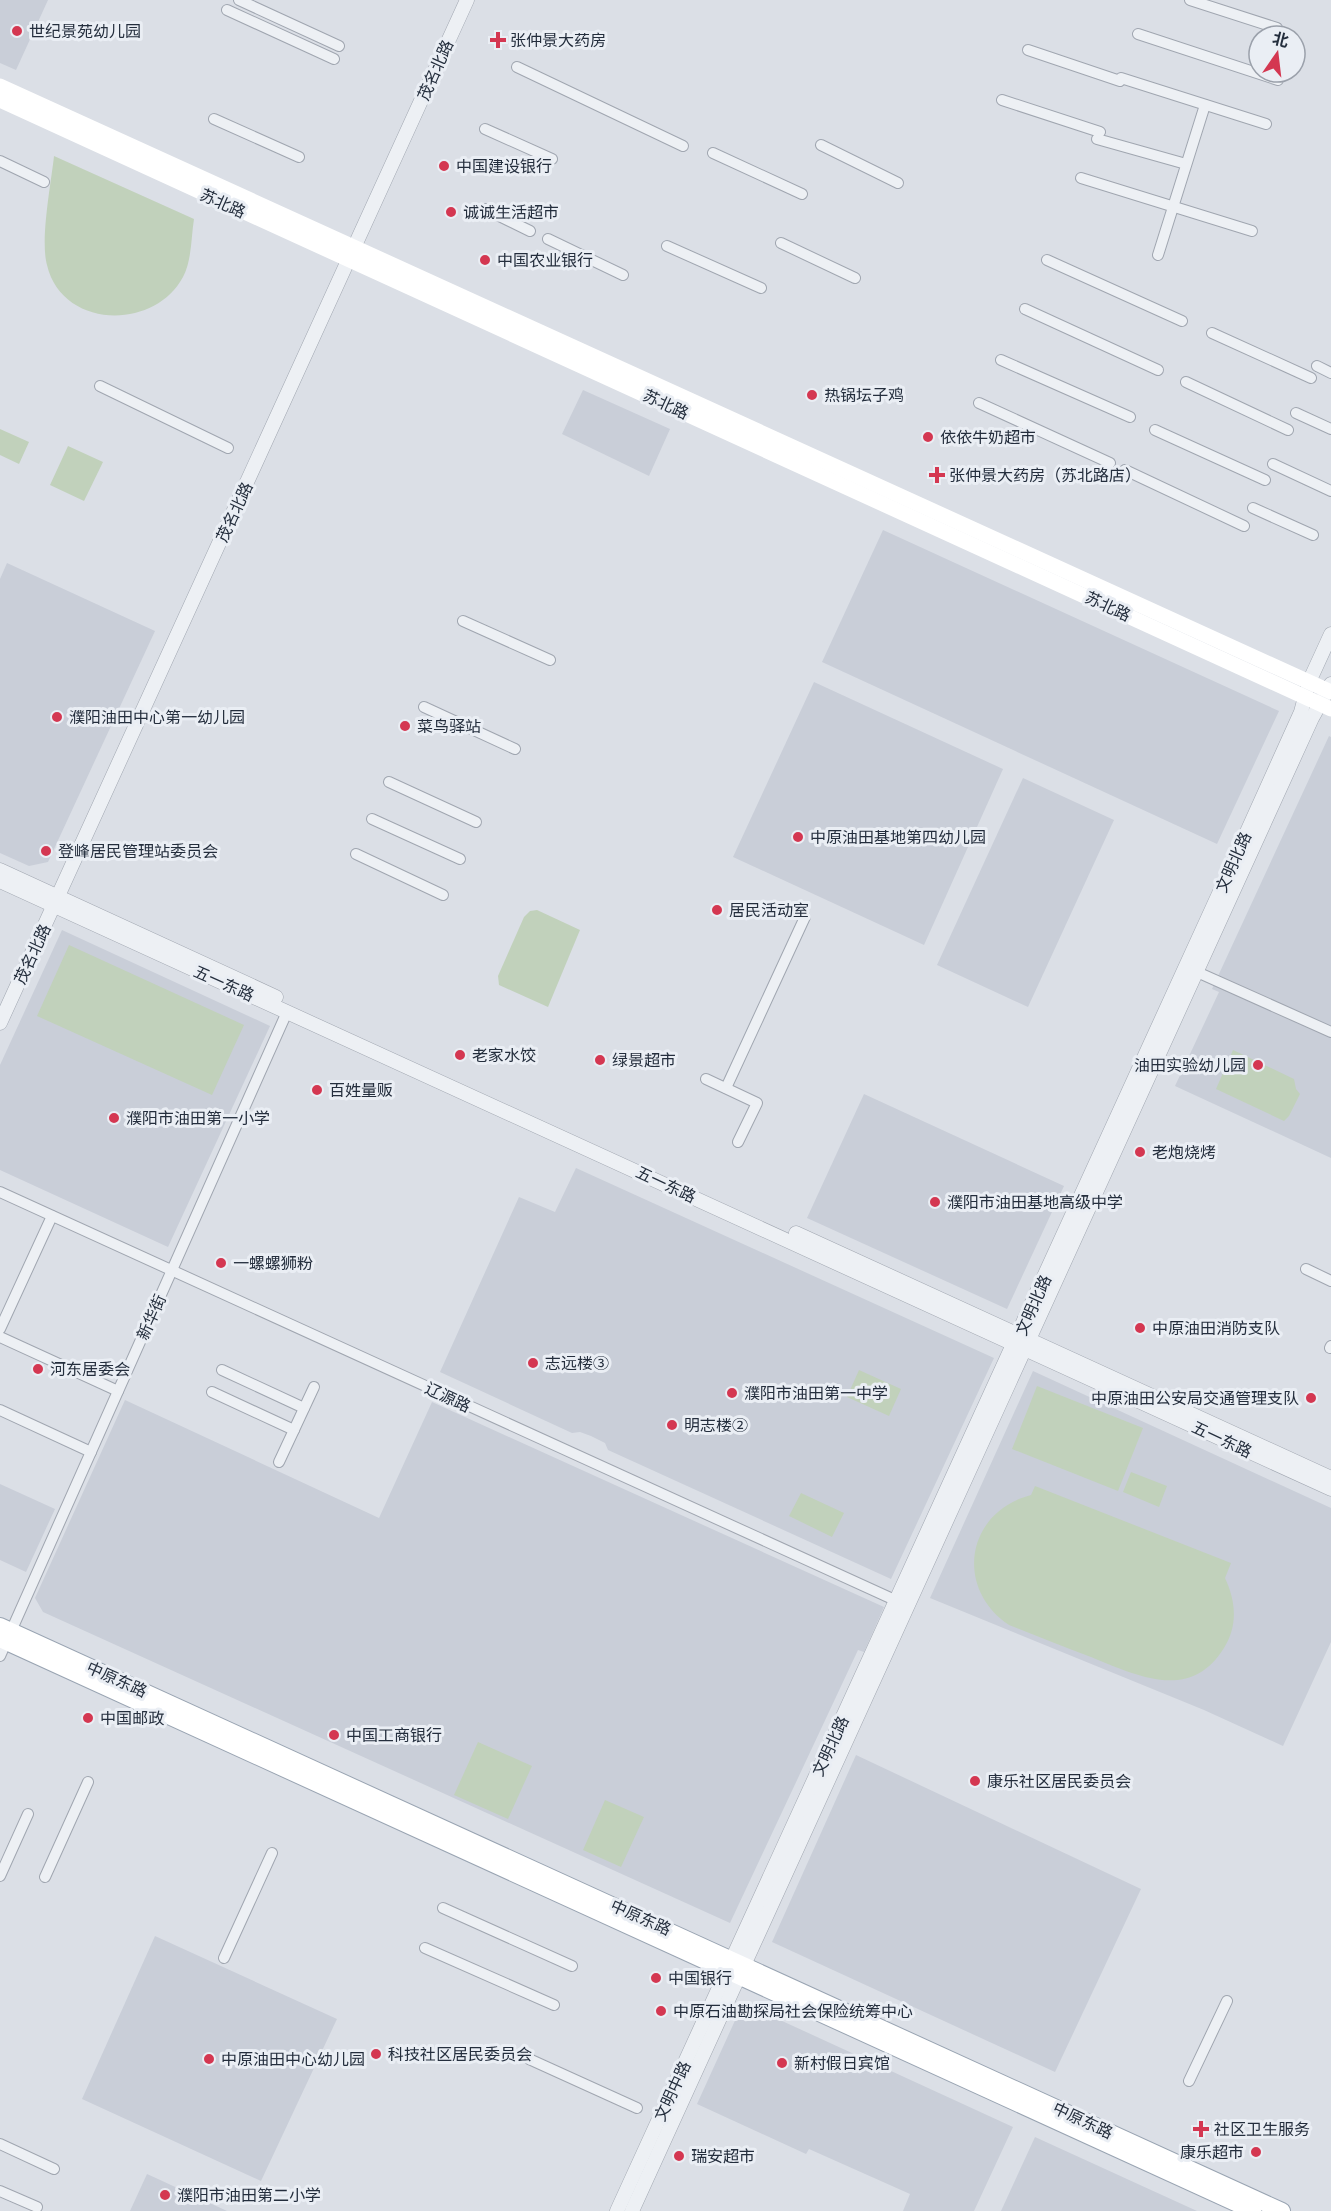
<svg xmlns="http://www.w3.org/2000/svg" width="1331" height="2211" viewBox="0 0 1331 2211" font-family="'Golos Text','Noto Sans SC',sans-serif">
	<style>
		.built { fill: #c9ced8 }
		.green { fill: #c1d1bb }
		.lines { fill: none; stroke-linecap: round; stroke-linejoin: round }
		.minor-casing { stroke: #a0a6b0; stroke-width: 12 }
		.tertiary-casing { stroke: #a0a6b0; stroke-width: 15 }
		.primary-casing { stroke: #99a4b2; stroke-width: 18 }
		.minor { stroke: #edf0f4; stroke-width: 10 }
		.tertiary { stroke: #edf0f4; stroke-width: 14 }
		.secondary { stroke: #fff; stroke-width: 15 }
		.primary { stroke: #fff; stroke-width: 16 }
		.poi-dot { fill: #d43751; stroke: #eaeef4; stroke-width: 2 }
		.labels { text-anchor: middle; stroke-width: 6; stroke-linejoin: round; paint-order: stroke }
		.poi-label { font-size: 16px; fill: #242e3d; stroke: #eaeef4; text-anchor: start }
		.street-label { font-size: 16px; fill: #242e3d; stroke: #eaeef4 }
	</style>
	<rect width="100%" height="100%" fill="#dbdfe6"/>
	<!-- built -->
	<g class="built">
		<polygon points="0,0 48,0 16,70 0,63"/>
		<polygon points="583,390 670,429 649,476 562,434"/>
		<polygon points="883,530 1279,711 1217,844 822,662"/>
		<polygon points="7,563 155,631 48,862 29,866 0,853 0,579"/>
		<polygon points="814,682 1003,769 924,945 733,857"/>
		<polygon points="1329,736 1331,737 1331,1158 1175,1086 1219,992 1212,989"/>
		<polygon points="1023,778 1114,820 1028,1007 937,965"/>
		<polygon points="62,930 270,1026 168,1247 0,1170 0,1065"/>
		<polygon points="864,1094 1064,1186 1007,1309 807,1218"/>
		<polygon points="576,1168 994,1358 891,1579 608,1450 605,1443 591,1436 580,1432 572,1433 440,1372 519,1197 555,1212"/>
		<polygon points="1033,1371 1331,1508 1331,1642 1283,1746 1204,1710 930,1598"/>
		<polygon points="125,1400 379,1518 432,1402 884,1607 864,1652 858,1650 730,1923 43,1612 35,1598"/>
		<polygon points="0,1484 55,1509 26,1572 0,1560"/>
		<polygon points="856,1755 1141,1889 1055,2072 772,1942"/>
		<polygon points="155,1936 337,2019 261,2181 82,2099"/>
		<polygon points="743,2003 1013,2127 974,2211 903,2211 910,2194 809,2149 806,2154 697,2104"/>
		<polygon points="1035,2137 1197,2211 1001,2211"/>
		<polygon points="147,2174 158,2179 227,2211 130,2211"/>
	</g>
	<!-- green -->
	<g class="green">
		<path d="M 54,156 L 194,219 C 191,237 192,260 183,277 C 154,331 62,329 47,265 C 40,240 51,184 54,156 Z"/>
		<polygon points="0,429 29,442 19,464 0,455"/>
		<polygon points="68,446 103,462 84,501 50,485"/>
		<polygon points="537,910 580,930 548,1007 499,985 498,976 524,917 530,911"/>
		<polygon points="69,945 244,1025 212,1095 37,1016"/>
		<polygon points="1233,1050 1294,1079 1296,1089 1300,1094 1289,1116 1284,1121 1216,1089"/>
		<polygon points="859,1370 901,1389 889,1416 847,1397"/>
		<polygon points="1037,1386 1143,1428 1118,1491 1012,1449"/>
		<polygon points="1131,1472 1167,1486 1159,1507 1123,1492"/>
		<path d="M 1035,1486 L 1231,1563 L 1225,1578 C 1236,1601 1238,1626 1224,1648 C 1190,1703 1136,1675 1091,1657 C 1064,1647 1037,1636 1009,1625 C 954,1588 966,1512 1031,1495 Z"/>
		<polygon points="801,1493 844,1513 832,1537 789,1516"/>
		<polygon points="478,1742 532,1766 508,1819 454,1795"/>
		<polygon points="605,1800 644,1817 621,1867 583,1850"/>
	</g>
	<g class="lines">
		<!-- minor casing -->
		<g class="minor-casing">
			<g id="minor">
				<polyline points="239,0 339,46"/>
				<polyline points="1190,0 1277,28"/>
				<polyline points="227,10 334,59"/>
				<polyline points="1138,34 1278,80"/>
				<polyline points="1028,50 1120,81"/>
				<polyline points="517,67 683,146"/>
				<polyline points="1121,78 1266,124"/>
				<polyline points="1002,100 1100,132"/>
				<polyline points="214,119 299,157"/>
				<polyline points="485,129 552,159"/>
				<polyline points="1097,139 1186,164"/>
				<polyline points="821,145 898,183"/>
				<polyline points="713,153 802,194"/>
				<polyline points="0,161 44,182"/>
				<polyline points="1081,178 1252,231"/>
				<polyline points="485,209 530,231"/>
				<polyline points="548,239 623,275"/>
				<polyline points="781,243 855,278"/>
				<polyline points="667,246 761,288"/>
				<polyline points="1158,255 1205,105"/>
				<polyline points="1047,260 1182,321"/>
				<polyline points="1025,309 1158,370"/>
				<polyline points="1212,333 1311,378"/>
				<polyline points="1001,360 1130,417"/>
				<polyline points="1317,366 1331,373"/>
				<polyline points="1186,382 1288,430"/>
				<polyline points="100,386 228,448"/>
				<polyline points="979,403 1110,463"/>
				<polyline points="1296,413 1331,429"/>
				<polyline points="1155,430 1265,480"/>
				<polyline points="1273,464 1331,491"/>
				<polyline points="1125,470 1244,526"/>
				<polyline points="1253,508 1313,535"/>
				<polyline points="463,621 550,660"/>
				<polyline points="424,707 515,749"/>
				<polyline points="389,782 476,822"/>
				<polyline points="372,819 460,859"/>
				<polyline points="356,854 443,895"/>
				<polyline points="1197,972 1331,1032"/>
				<polyline points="706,1079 757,1103 738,1142"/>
				<polyline points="726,1088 805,917"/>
				<polyline points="0,1192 897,1601"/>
				<polyline points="1306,1269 1331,1281"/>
				<polyline points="0,1329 52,1216"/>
				<polyline points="0,1337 118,1391"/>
				<polyline points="1330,1348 1331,1346"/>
				<polyline points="222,1370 304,1408"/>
				<polyline points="212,1392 294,1430"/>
				<polyline points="0,1410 91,1452"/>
				<polyline points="279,1462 314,1387"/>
				<polyline points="0,1656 287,1012"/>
				<polyline points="0,1876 28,1814"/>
				<polyline points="45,1877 88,1782"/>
				<polyline points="443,1908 572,1966"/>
				<polyline points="425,1948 554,2005"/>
				<polyline points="224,1958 272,1853"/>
				<polyline points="529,2059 637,2108"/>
				<polyline points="1189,2081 1227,2001"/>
				<polyline points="0,2144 54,2169"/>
				<polyline points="0,2191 37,2207"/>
			</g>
		</g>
		<!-- tertiary casing -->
		<g class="tertiary-casing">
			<g id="tertiary">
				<polyline points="0,870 276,997"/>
				<polyline points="0,881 1331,1489"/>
				<polyline points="0,1023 467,0"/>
				<polyline points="796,1233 1331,1478"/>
				<polyline points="617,2211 1233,863 1301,712 1309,682 1331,634"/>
				<polyline points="632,2211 1312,718 1331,684"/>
			</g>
		</g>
		<!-- primary casing -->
		<g class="primary-casing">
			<g id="primary">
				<polyline points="0,1626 1282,2211"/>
				<polyline points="0,1639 1253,2211"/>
			</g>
		</g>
		<!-- minor -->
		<use href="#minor" class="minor"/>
		<!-- tertiary -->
		<use href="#tertiary" class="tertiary"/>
		<!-- secondary -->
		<g class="secondary">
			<polyline points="0,86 1331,692"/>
			<polyline points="0,100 1331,709"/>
		</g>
		<!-- primary -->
		<use href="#primary" class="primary"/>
	</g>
	<!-- markers -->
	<g class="poi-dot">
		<circle cx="17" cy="31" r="6"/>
		<path d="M495 31h6v6h6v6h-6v6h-6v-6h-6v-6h6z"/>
		<circle cx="444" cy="166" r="6"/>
		<circle cx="451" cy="212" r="6"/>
		<circle cx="485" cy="260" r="6"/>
		<circle cx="812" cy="395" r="6"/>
		<circle cx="928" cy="437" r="6"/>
		<path d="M934 466h6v6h6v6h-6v6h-6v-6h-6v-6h6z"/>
		<circle cx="57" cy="717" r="6"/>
		<circle cx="405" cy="726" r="6"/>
		<circle cx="798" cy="837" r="6"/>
		<circle cx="46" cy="851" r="6"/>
		<circle cx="717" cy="910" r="6"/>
		<circle cx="460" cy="1055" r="6"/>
		<circle cx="600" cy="1060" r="6"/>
		<circle cx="1258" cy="1065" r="6"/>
		<circle cx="317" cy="1090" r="6"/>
		<circle cx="114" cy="1118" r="6"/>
		<circle cx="1140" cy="1152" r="6"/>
		<circle cx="935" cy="1202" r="6"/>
		<circle cx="221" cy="1263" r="6"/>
		<circle cx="1140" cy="1328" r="6"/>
		<circle cx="533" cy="1363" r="6"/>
		<circle cx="38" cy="1369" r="6"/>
		<circle cx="732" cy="1393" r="6"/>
		<circle cx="1311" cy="1398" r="6"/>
		<circle cx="672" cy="1425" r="6"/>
		<circle cx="88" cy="1718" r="6"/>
		<circle cx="334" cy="1735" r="6"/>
		<circle cx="975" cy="1781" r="6"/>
		<circle cx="656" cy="1978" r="6"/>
		<circle cx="661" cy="2011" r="6"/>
		<circle cx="376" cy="2054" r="6"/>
		<circle cx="209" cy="2059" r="6"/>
		<circle cx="782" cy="2063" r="6"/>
		<path d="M1198 2120h6v6h6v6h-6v6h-6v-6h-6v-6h6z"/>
		<circle cx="1256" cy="2152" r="6"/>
		<circle cx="679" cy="2156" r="6"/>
		<circle cx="165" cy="2195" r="6"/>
	</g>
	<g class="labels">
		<!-- poi labels -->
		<g class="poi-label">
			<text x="29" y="37">世纪景苑幼儿园</text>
			<text x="510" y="46">张仲景大药房</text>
			<text x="456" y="172">中国建设银行</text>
			<text x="463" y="218">诚诚生活超市</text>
			<text x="497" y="266">中国农业银行</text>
			<text x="824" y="401">热锅坛子鸡</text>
			<text x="940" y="443">依依牛奶超市</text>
			<text x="949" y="481">张仲景大药房（苏北路店）</text>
			<text x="69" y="723">濮阳油田中心第一幼儿园</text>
			<text x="417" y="732">菜鸟驿站</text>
			<text x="810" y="843">中原油田基地第四幼儿园</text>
			<text x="58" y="857">登峰居民管理站委员会</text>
			<text x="729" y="916">居民活动室</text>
			<text x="472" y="1061">老家水饺</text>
			<text x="612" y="1066">绿景超市</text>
			<text x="1246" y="1071" text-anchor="end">油田实验幼儿园</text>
			<text x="329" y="1096">百姓量贩</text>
			<text x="126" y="1124">濮阳市油田第一小学</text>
			<text x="1152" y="1158">老炮烧烤</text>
			<text x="947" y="1208">濮阳市油田基地高级中学</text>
			<text x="233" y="1269">一螺螺狮粉</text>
			<text x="1152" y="1334">中原油田消防支队</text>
			<text x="545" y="1369">志远楼③</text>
			<text x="50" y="1375">河东居委会</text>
			<text x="744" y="1399">濮阳市油田第一中学</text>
			<text x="1299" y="1404" text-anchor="end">中原油田公安局交通管理支队</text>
			<text x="684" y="1431">明志楼②</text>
			<text x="100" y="1724">中国邮政</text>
			<text x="346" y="1741">中国工商银行</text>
			<text x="987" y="1787">康乐社区居民委员会</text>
			<text x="668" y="1984">中国银行</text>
			<text x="673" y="2017">中原石油勘探局社会保险统筹中心</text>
			<text x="388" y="2060">科技社区居民委员会</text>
			<text x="221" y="2065">中原油田中心幼儿园</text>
			<text x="794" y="2069">新村假日宾馆</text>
			<text x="1214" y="2135">社区卫生服务</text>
			<text x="1244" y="2158" text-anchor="end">康乐超市</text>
			<text x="691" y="2162">瑞安超市</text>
			<text x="177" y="2201">濮阳市油田第二小学</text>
		</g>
		<!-- street labels -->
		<g class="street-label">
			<text transform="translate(435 70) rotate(-66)" y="6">茂名北路</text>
			<text transform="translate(223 203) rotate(24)" y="6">苏北路</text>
			<text transform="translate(666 404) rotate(25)" y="6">苏北路</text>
			<text transform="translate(234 512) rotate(-65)" y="6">茂名北路</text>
			<text transform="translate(1108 606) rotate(25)" y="6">苏北路</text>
			<text transform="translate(1233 862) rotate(-66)" y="6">文明北路</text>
			<text transform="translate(32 954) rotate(-65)" y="6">茂名北路</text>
			<text transform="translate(224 983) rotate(24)" y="6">五一东路</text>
			<text transform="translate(666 1184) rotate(25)" y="6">五一东路</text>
			<text transform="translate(1033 1305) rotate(-66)" y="6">文明北路</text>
			<text transform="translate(151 1317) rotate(-66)" y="6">新华街</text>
			<text transform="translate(448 1397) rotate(25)" y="6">辽源路</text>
			<text transform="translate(1222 1439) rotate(25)" y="6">五一东路</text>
			<text transform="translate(117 1679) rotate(24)" y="6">中原东路</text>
			<text transform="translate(830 1746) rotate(-65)" y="6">文明北路</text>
			<text transform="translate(641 1917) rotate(24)" y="6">中原东路</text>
			<text transform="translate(672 2091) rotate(-65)" y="6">文明中路</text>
			<text transform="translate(1083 2120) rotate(25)" y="6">中原东路</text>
		</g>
	</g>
	<!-- north arrow -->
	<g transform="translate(1277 54) rotate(14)"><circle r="28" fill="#eaeef4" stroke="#9ba1ab" stroke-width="1.5"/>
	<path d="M0-4.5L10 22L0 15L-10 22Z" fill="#d43751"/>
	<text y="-9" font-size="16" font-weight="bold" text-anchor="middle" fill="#242e3d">北</text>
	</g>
</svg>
